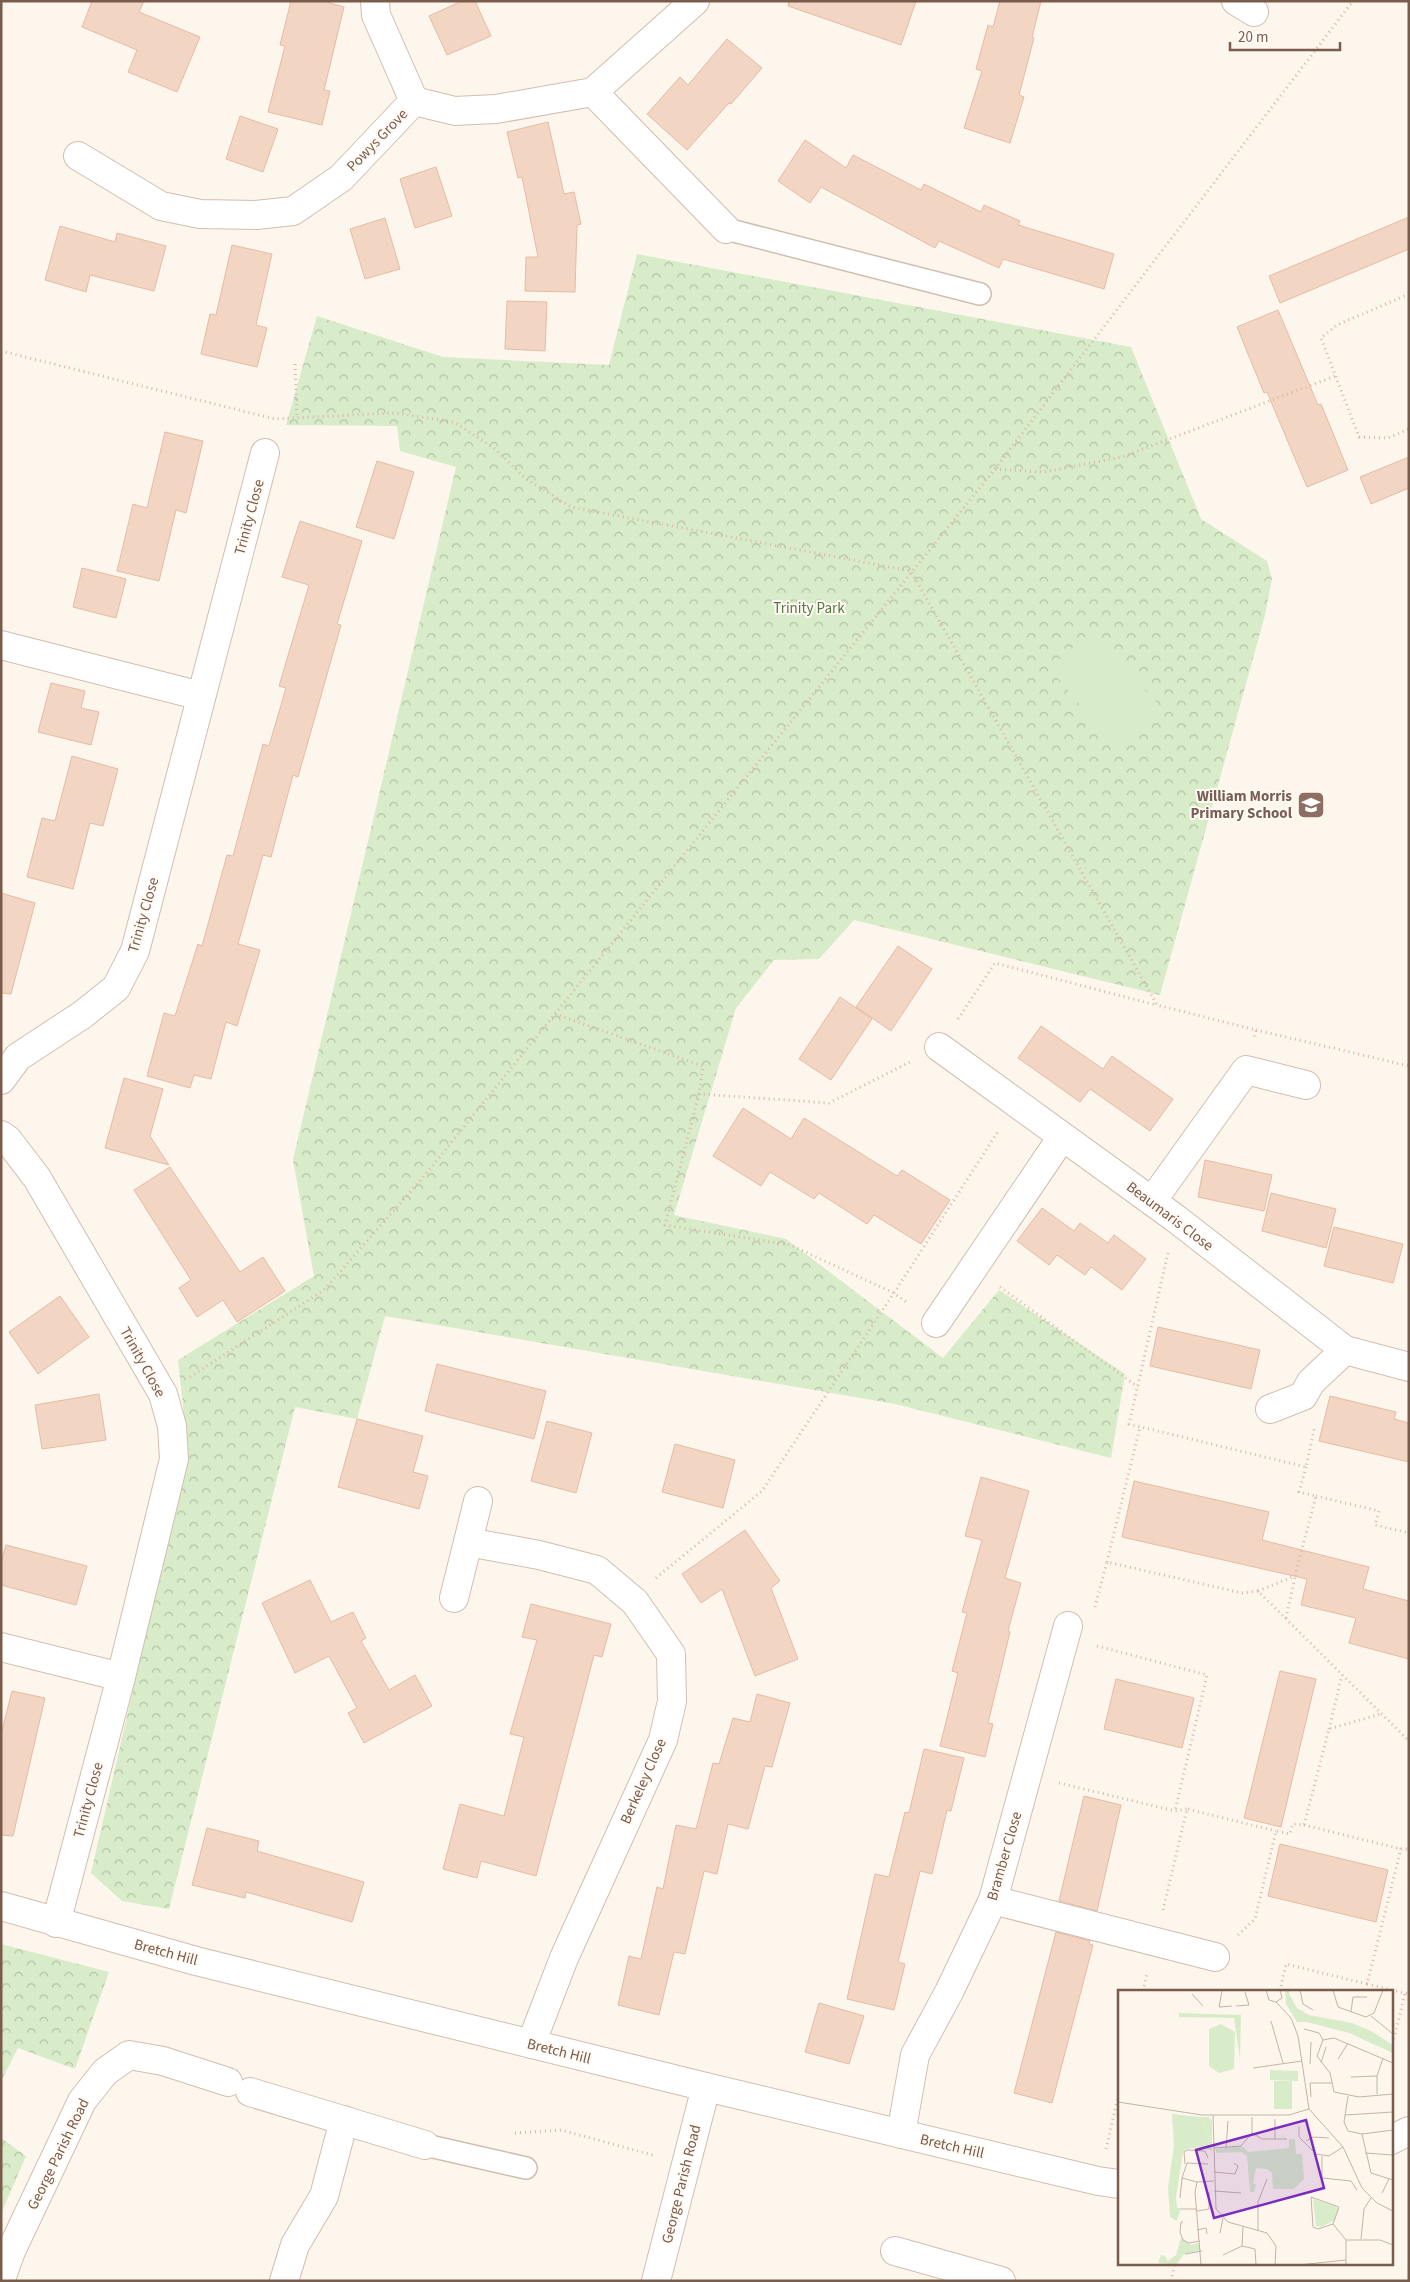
<svg xmlns="http://www.w3.org/2000/svg" width="1410" height="2282" viewBox="0 0 1410 2282" font-family="'Source Sans 3',sans-serif">
	<style>
		.park { fill: url(#park-crowns) }
		.pitch { fill: #d8ecc9 }
		.building { fill: #f3d5c3; stroke: #e6bba3 }
		.lines { fill: none; stroke-linecap: round; stroke-linejoin: round }
		.service-casing { stroke: #d1beb0; stroke-width: 24 }
		.minor-casing { stroke: #d1beb0; stroke-width: 30 }
		.tertiary-casing { stroke: #d1beb0; stroke-width: 30 }
		.path { stroke: #d9b8a5; stroke-width: 3; stroke-dasharray: 1 4; stroke-linecap: butt }
		.service { stroke: #fff; stroke-width: 21 }
		.minor { stroke: #fff; stroke-width: 28 }
		.tertiary { stroke: #fff; stroke-width: 28 }
		.labels { text-anchor: middle; stroke-width: 4; stroke-linejoin: round; paint-order: stroke }
		.street-label { font-size: 15px; fill: #7a5c4d; stroke: #fffaf3 }
		.park-label { font-size: 15px; fill: #537a41; stroke: #fffaf3 }
		.education-label { font-size: 15px; font-weight: bold; fill: #785e54; stroke: #fffaf3; text-anchor: end }
		.inset-road { fill: none; stroke: #c5b3a7; stroke-width: 1 }
		.view { fill: #7b2cbf; fill-opacity: 0.15; stroke: #7b2cbf; stroke-width: 2.5 }
		.inset-edge { fill: none; stroke: #7a5c4d; stroke-width: 2.5 }
	</style>
	<defs>
		<pattern id="park-crowns" width="20" height="18" patternUnits="userSpaceOnUse" patternTransform="scale(1.25)"><rect width="20" height="18" fill="#d8ecc9"/><path d="M2 6a3 3 0 1 1 6 0M12 15a3 3 0 1 1 6 0" fill="none" stroke="#b4c2a5"/></pattern>
	</defs>
	<rect width="100%" height="100%" fill="#fdf6ec"/>
	<!-- park -->
	<g class="park">
		<polygon points="637,254 1131,347 1201,519 1267,561 1272,579 1265,615 1160,995 854,920 819,959 774,960 736,1008 674,1215 786,1239 943,1358 999,1290 1125,1374 1111,1458 895,1404 385,1316 357,1419 295,1407 169,1909 122,1901 91,1873 188,1450 178,1360 314,1276 293,1160 456,467 400,451 397,426 286,425 317,316 443,357 609,365"/>
		<polygon points="1,1944 109,1972 75,2069 18,2048 1,2081"/>
		<polygon points="1,2138 26,2156 1,2214"/>
	</g>
	<!-- pitch -->
	<polygon class="pitch" points="1091,632 1160,706 1116,748 1049,668"/>
	<!-- building -->
	<g class="building">
		<polygon points="92,1 144,1 139,12 200,37 177,92 128,72 137,50 82,27"/>
		<polygon points="291,1 323,1 344,7 324,90 330,91 322,125 268,112 285,46 280,45"/>
		<polygon points="462,1 475,1 491,36 447,55 429,16"/>
		<polygon points="789,1 916,1 901,45 788,6"/>
		<polygon points="1000,1 1041,1 1032,37 1034,38 1019,95 1024,97 1010,143 964,128 982,71 976,69 988,25 993,27"/>
		<polygon points="727,39 762,68 731,104 729,103 687,150 647,114 680,77 688,85"/>
		<polygon points="240,116 278,129 263,172 226,159"/>
		<polygon points="548,122 564,194 574,192 581,224 577,225 575,292 525,291 526,257 538,257 522,177 518,178 507,132"/>
		<polygon points="805,140 846,168 853,155 921,190 924,184 981,212 984,205 1020,221 1018,225 1114,254 1104,289 1003,259 999,268 939,241 935,248 821,187 810,203 778,181"/>
		<polygon points="436,167 452,216 415,228 400,179"/>
		<polygon points="1409,217 1409,249 1280,303 1269,276"/>
		<polygon points="385,218 400,269 365,279 350,229"/>
		<polygon points="60,226 115,242 117,233 166,246 154,291 90,275 86,292 45,280"/>
		<polygon points="232,245 272,254 256,325 267,328 257,367 201,354 210,314 216,315"/>
		<polygon points="507,301 547,302 545,351 505,349"/>
		<polygon points="1278,310 1318,405 1321,404 1348,470 1307,487 1267,392 1264,393 1237,327"/>
		<polygon points="165,432 203,441 186,513 176,510 159,581 117,571 133,504 147,508"/>
		<polygon points="1409,457 1409,488 1371,504 1360,477"/>
		<polygon points="377,461 414,472 394,539 356,527"/>
		<polygon points="300,521 362,541 337,624 341,625 298,777 293,775 271,857 263,855 238,944 260,950 237,1026 226,1022 211,1079 194,1075 190,1088 147,1076 164,1013 175,1016 198,944 202,946 227,855 233,856 263,744 269,746 286,688 279,686 309,585 282,577"/>
		<polygon points="82,568 126,579 116,618 73,607"/>
		<polygon points="51,683 85,691 81,708 99,712 91,745 38,732"/>
		<polygon points="72,756 118,769 103,826 90,823 73,889 27,877 42,818 55,821"/>
		<polygon points="1,893 35,903 11,994 1,993"/>
		<polygon points="898,946 932,969 891,1031 856,1007"/>
		<polygon points="840,997 872,1019 831,1080 799,1059"/>
		<polygon points="1041,1026 1103,1069 1112,1056 1173,1099 1150,1131 1090,1089 1080,1102 1018,1058"/>
		<polygon points="124,1078 163,1089 150,1136 169,1165 105,1148"/>
		<polygon points="743,1108 791,1139 804,1118 897,1176 902,1170 950,1200 921,1244 874,1215 867,1224 819,1193 814,1199 770,1172 761,1186 713,1156"/>
		<polygon points="1205,1160 1272,1175 1264,1211 1198,1197"/>
		<polygon points="170,1167 240,1272 263,1257 285,1291 237,1322 223,1300 197,1317 179,1288 191,1280 134,1190"/>
		<polygon points="1271,1193 1336,1209 1326,1248 1262,1231"/>
		<polygon points="1042,1208 1074,1231 1080,1223 1108,1243 1114,1235 1146,1259 1122,1290 1091,1267 1085,1275 1057,1255 1049,1265 1017,1241"/>
		<polygon points="1334,1227 1403,1244 1393,1283 1324,1266"/>
		<polygon points="60,1296 89,1337 38,1374 9,1332"/>
		<polygon points="1158,1327 1260,1350 1251,1389 1150,1366"/>
		<polygon points="437,1364 546,1391 534,1439 425,1411"/>
		<polygon points="99,1394 106,1440 42,1449 35,1405"/>
		<polygon points="1330,1396 1396,1412 1394,1419 1409,1423 1409,1462 1319,1441"/>
		<polygon points="357,1419 423,1436 413,1472 428,1476 419,1509 338,1487"/>
		<polygon points="547,1421 592,1433 576,1493 531,1481"/>
		<polygon points="675,1444 735,1460 723,1508 662,1492"/>
		<polygon points="981,1477 1029,1491 1005,1578 1021,1583 1008,1631 1010,1632 988,1723 993,1724 985,1757 940,1746 958,1673 952,1671 967,1613 962,1612 982,1540 965,1536"/>
		<polygon points="1134,1481 1269,1512 1262,1540 1369,1567 1363,1589 1409,1601 1409,1659 1349,1643 1356,1618 1301,1605 1307,1579 1122,1537"/>
		<polygon points="745,1530 780,1581 771,1588 798,1659 755,1676 722,1589 701,1603 682,1574"/>
		<polygon points="6,1545 87,1566 76,1605 1,1585 1,1563"/>
		<polygon points="310,1580 331,1622 353,1612 366,1638 361,1641 389,1690 415,1675 432,1706 364,1743 348,1713 357,1708 329,1656 295,1673 262,1603"/>
		<polygon points="531,1604 611,1624 602,1657 594,1655 536,1876 481,1861 477,1878 443,1869 460,1804 504,1816 524,1737 510,1734 537,1640 522,1637"/>
		<polygon points="1280,1671 1316,1679 1281,1827 1244,1818"/>
		<polygon points="1116,1679 1194,1698 1182,1748 1104,1729"/>
		<polygon points="12,1691 45,1698 13,1836 1,1835 1,1735"/>
		<polygon points="757,1694 790,1703 772,1767 765,1766 748,1829 728,1824 717,1874 704,1871 685,1954 674,1952 659,2015 618,2005 629,1956 641,1959 657,1887 663,1889 676,1825 696,1829 713,1763 719,1764 733,1718 750,1722"/>
		<polygon points="924,1749 964,1758 951,1811 947,1810 932,1874 920,1871 898,1962 905,1964 894,2010 847,1999 875,1874 889,1877 905,1812 909,1813"/>
		<polygon points="1084,1796 1121,1805 1097,1911 1059,1901"/>
		<polygon points="207,1828 259,1841 257,1851 364,1882 352,1922 246,1892 245,1898 192,1885"/>
		<polygon points="1280,1844 1388,1870 1376,1922 1268,1896"/>
		<polygon points="1056,1932 1090,1941 1089,1944 1093,1945 1052,2103 1014,2093"/>
		<polygon points="819,2003 864,2016 849,2064 805,2052"/>
	</g>
	<g class="lines">
		<!-- service casing -->
		<g class="service-casing">
			<g id="service">
				<polyline points="726,229 980,294"/>
				<polyline points="425,2145 526,2168"/>
			</g>
		</g>
		<!-- minor casing -->
		<g class="minor-casing">
			<g id="minor">
				<polyline points="375,1 376,15 414,101"/>
				<polyline points="1236,1 1254,12"/>
				<polyline points="593,92 726,229"/>
				<polyline points="78,156 161,206 200,214 256,215 293,211 341,178 414,101 455,111 496,109 593,92 695,1"/>
				<polyline points="1,645 201,696"/>
				<polyline points="939,1047 1175,1218 1345,1350 1409,1367"/>
				<polyline points="1,1080 18,1057 82,1015 116,988 135,951 265,453"/>
				<polyline points="1,1135 8,1140 37,1178 163,1394 172,1426 174,1459 121,1677 56,1923"/>
				<polyline points="1152,1201 1246,1070 1306,1085"/>
				<polyline points="936,1323 1062,1137"/>
				<polyline points="1270,1409 1303,1396 1311,1382 1345,1350"/>
				<polyline points="468,1542 478,1501"/>
				<polyline points="454,1598 468,1542 539,1555 597,1570 635,1602 671,1654 672,1701 663,1740 564,1958 531,2044"/>
				<polyline points="1,1647 121,1677"/>
				<polyline points="993,1900 1215,1957"/>
				<polyline points="250,2092 425,2145"/>
				<polyline points="901,2134 915,2055 949,1992 993,1900 1068,1626"/>
				<polyline points="895,2251 1001,2281"/>
				<polyline points="1,2279 11,2251 82,2101 105,2072 129,2055 163,2061 228,2082"/>
				<polyline points="284,2281 295,2245 324,2196 344,2120"/>
				<polyline points="656,2281 706,2087"/>
			</g>
		</g>
		<!-- tertiary casing -->
		<g class="tertiary-casing">
			<g id="tertiary">
				<polyline points="1,1906 196,1961 706,2087 1098,2181 1119,2184"/>
				<polyline points="1391,2140 1409,2131"/>
			</g>
		</g>
		<!-- path -->
		<g class="path">
			<polyline points="1409,294 1337,325 1321,338 1359,437 1388,438 1409,429"/>
			<polyline points="1,351 275,419 395,413 454,422 495,449 525,478 571,507 911,571 1157,1005 1256,1030 1254,1038"/>
			<polyline points="295,364 297,418"/>
			<polyline points="995,469 1044,472 1122,457 1335,376"/>
			<polyline points="555,1014 703,1066 699,1094 829,1103 910,1062"/>
			<polyline points="958,1019 995,963 1156,1005"/>
			<polyline points="1256,1030 1409,1066"/>
			<polyline points="699,1094 665,1225 790,1245 894,1293 909,1304"/>
			<polyline points="1168,1253 1129,1424 1306,1467 1315,1426"/>
			<polyline points="1000,1287 1138,1387"/>
			<polyline points="190,1377 324,1290 425,1175 995,469 1353,1"/>
			<polyline points="1316,1496 1379,1511 1375,1525 1409,1533"/>
			<polyline points="1107,1562 1140,1427"/>
			<polyline points="656,1578 762,1491 894,1293 999,1130"/>
			<polyline points="1258,1591 1295,1576 1316,1496 1299,1492 1306,1467"/>
			<polyline points="1095,1607 1107,1562 1242,1593 1258,1591 1409,1741"/>
			<polyline points="1286,1618 1295,1577"/>
			<polyline points="1097,1646 1207,1675 1175,1811"/>
			<polyline points="1329,1729 1342,1675"/>
			<polyline points="1059,1783 1175,1811 1187,1809"/>
			<polyline points="1304,1825 1401,1849"/>
			<polyline points="1163,1910 1187,1809 1276,1831"/>
			<polyline points="1238,1935 1255,1919 1276,1831 1290,1834 1293,1824 1304,1825 1329,1729 1381,1714"/>
			<polyline points="1367,1984 1409,1994"/>
			<polyline points="1143,1991 1147,1974"/>
			<polyline points="1280,1991 1286,1964 1367,1984 1401,1849 1409,1849"/>
			<polyline points="1394,2039 1405,1993"/>
			<polyline points="515,2133 561,2130 656,2156"/>
			<polyline points="1106,2149 1119,2093"/>
			<polyline points="1171,2281 1175,2263"/>
		</g>
		<!-- service -->
		<use href="#service" class="service"/>
		<!-- minor -->
		<use href="#minor" class="minor"/>
		<!-- tertiary -->
		<use href="#tertiary" class="tertiary"/>
	</g>
	<!-- icons -->
	<defs>
		<g id="school-square" transform="scale(1.4375)"><rect x="-9" y="-9" width="18" height="18" rx="4" fill="#8d6e63" stroke="#fffaf3"/><path d="M0-5L7-2L0 1L-7-2ZM-4 1L0 2.5L4 1V4Q0 6-4 4Z" fill="#fff"/></g>
	</defs>
	<g fill-rule="evenodd">
		<use href="#school-square" x="1311" y="805"/>
	</g>
	<g class="labels">
		<!-- street labels -->
		<g class="street-label">
			<text transform="translate(377 140) rotate(-46)" y="5">Powys Grove</text>
			<text transform="translate(249 517) rotate(-75)" y="5">Trinity Close</text>
			<text transform="translate(143 915) rotate(-74)" y="5">Trinity Close</text>
			<text transform="translate(1170 1216) rotate(37)" y="5">Beaumaris Close</text>
			<text transform="translate(143 1362) rotate(61)" y="5">Trinity Close</text>
			<text transform="translate(643 1781) rotate(-66)" y="5">Berkeley Close</text>
			<text transform="translate(88 1800) rotate(-75)" y="5">Trinity Close</text>
			<text transform="translate(1004 1856) rotate(-74)" y="5">Bramber Close</text>
			<text transform="translate(166 1952) rotate(15)" y="5">Bretch Hill</text>
			<text transform="translate(559 2051) rotate(14)" y="5">Bretch Hill</text>
			<text transform="translate(952 2146) rotate(13)" y="5">Bretch Hill</text>
			<text transform="translate(58 2154) rotate(-64)" y="5">George Parish Road</text>
			<text transform="translate(681 2184) rotate(-76)" y="5">George Parish Road</text>
		</g>
		<!-- park labels -->
		<g class="park-label">
			<text x="809" y="613">Trinity Park</text>
		</g>
		<!-- education labels -->
		<g class="education-label">
			<text x="1292" y="801">William Morris<tspan x="1292" dy="17">Primary School</tspan></text>
		</g>
	</g>
	<!-- overview -->
	<g transform="translate(1118 1990)">
		<rect width="275" height="275" fill="#fdf6ec"/>
		<path d="M 167,0 L 172,0 L 171,4 L 179,18 L 191,25 L 234,33 L 253,41 L 275,55 L 275,63 L 231,43 L 189,32 L 179,32 L 168,14 ZM 61,23 L 123,25 L 122,69 L 116,28 L 61,27 ZM 83,127 L 91,127 L 94,131 L 94,155 Z" fill="#d8ecc9"/>
		<path d="M 54,124 L 83,127 L 94,155 L 94,161 L 85,157 L 68,159 L 65,162 L 58,207 L 59,218 L 63,218 L 59,231 L 52,227 L 50,198 L 56,155 ZM 171,149 L 177,149 L 178,164 L 184,164 L 186,189 L 176,199 L 155,199 L 154,183 L 149,179 L 138,178 L 135,193 L 138,195 L 136,202 L 132,202 L 129,166 L 123,162 L 98,163 L 98,159 L 124,156 L 130,162 L 171,158 ZM 195,209 L 217,216 L 220,219 L 217,230 L 203,237 L 198,236 ZM 63,248 L 73,255 L 81,253 L 83,260 L 66,264 L 58,275 L 40,273 L 43,265 L 47,266 L 50,271 L 58,265 Z" fill="#d8ecc9"/>
		<path d="M 103,34 L 117,42 L 116,79 L 101,83 L 91,76 L 91,39 ZM 152,80 L 180,81 L 180,91 L 152,90 ZM 156,91 L 174,91 L 174,119 L 156,119 Z" fill="#d8ecc9"/>
		<path class="inset-road" d="M 103,0 L 132,0M 148,0 L 151,10 L 158,12 L 164,8 L 162,0M 182,0 L 185,14 L 195,20M 215,0 L 220,17 L 248,27 L 256,23 L 265,0M 104,1 L 101,17 L 114,16M 74,4 L 85,16M 158,12 L 173,28 L 180,46 L 191,119 L 225,157 L 244,198 L 259,213 L 275,221M 118,16 L 131,15 L 127,2M 233,22 L 235,7 L 249,7M 253,26 L 275,44M 153,31 L 165,73M 186,39 L 201,43 L 205,50M 205,50 L 199,66 L 212,83 L 216,102 L 241,107 L 275,104M 205,50 L 216,48 L 275,73M 220,69 L 230,53M 203,73 L 208,57M 192,74 L 193,52M 135,78 L 184,71M 233,87 L 259,86M 259,104 L 259,86 L 265,68M 230,106 L 226,132 L 230,141 L 244,144 L 275,140M 193,107 L 192,93 L 214,93M 0,112 L 84,125 L 171,125 L 191,119M 95,125 L 98,219 L 110,232 L 149,243 L 158,256 L 157,275M 227,125 L 275,122M 157,129 L 157,149M 181,136 L 181,147 L 198,164 L 211,166 L 225,157M 134,143 L 144,149 L 169,149M 244,144 L 253,183 L 275,190M 188,151 L 195,147 L 211,148M 96,158 L 123,156 L 134,143 L 134,127M 108,158 L 110,131M 247,163 L 275,165M 204,166 L 204,188 L 233,191 L 239,200M 67,174 L 66,162 L 69,160 L 87,161 L 90,168M 90,174 L 69,173 L 64,188 L 79,192 L 96,191M 96,182 L 117,184 L 120,176 L 116,173M 79,192 L 77,202 L 83,275M 96,201 L 123,203M 264,203 L 271,189M 62,208 L 64,188M 63,219 L 79,219M 79,221 L 91,219 L 91,202M 65,232 L 63,232 L 62,242 L 65,250 L 71,253 L 82,251M 215,234 L 221,217 L 193,207 L 195,237 L 200,239 L 215,234 L 228,250M 79,240 L 88,238 L 89,244M 140,240 L 140,212 L 149,189M 102,243 L 105,228M 243,249 L 246,219 L 253,208M 228,250 L 262,250 L 275,255M 228,250 L 228,275M 124,256 L 125,236M 67,264 L 84,261M 105,265 L 124,256 L 137,259 L 138,275M 181,275 L 228,270"/>
		<path class="view" d="M 188,130 L 206,198 L 96,228 L 78,160 Z"/>
		<rect width="275" height="275" class="inset-edge"/>
	</g>
	<!-- border -->
	<rect width="1410" height="2282" fill="none" stroke="#7a5c4d" stroke-width="5"/>
	<!-- scale -->
	<path d="M1230 42v8h110v-8" fill="none" stroke="#7a5c4d" stroke-width="2.5"/>
	<text x="1238" y="42" font-size="15" fill="#7a5c4d" stroke="#fffaf3" stroke-width="4" paint-order="stroke">20 m</text>
</svg>
